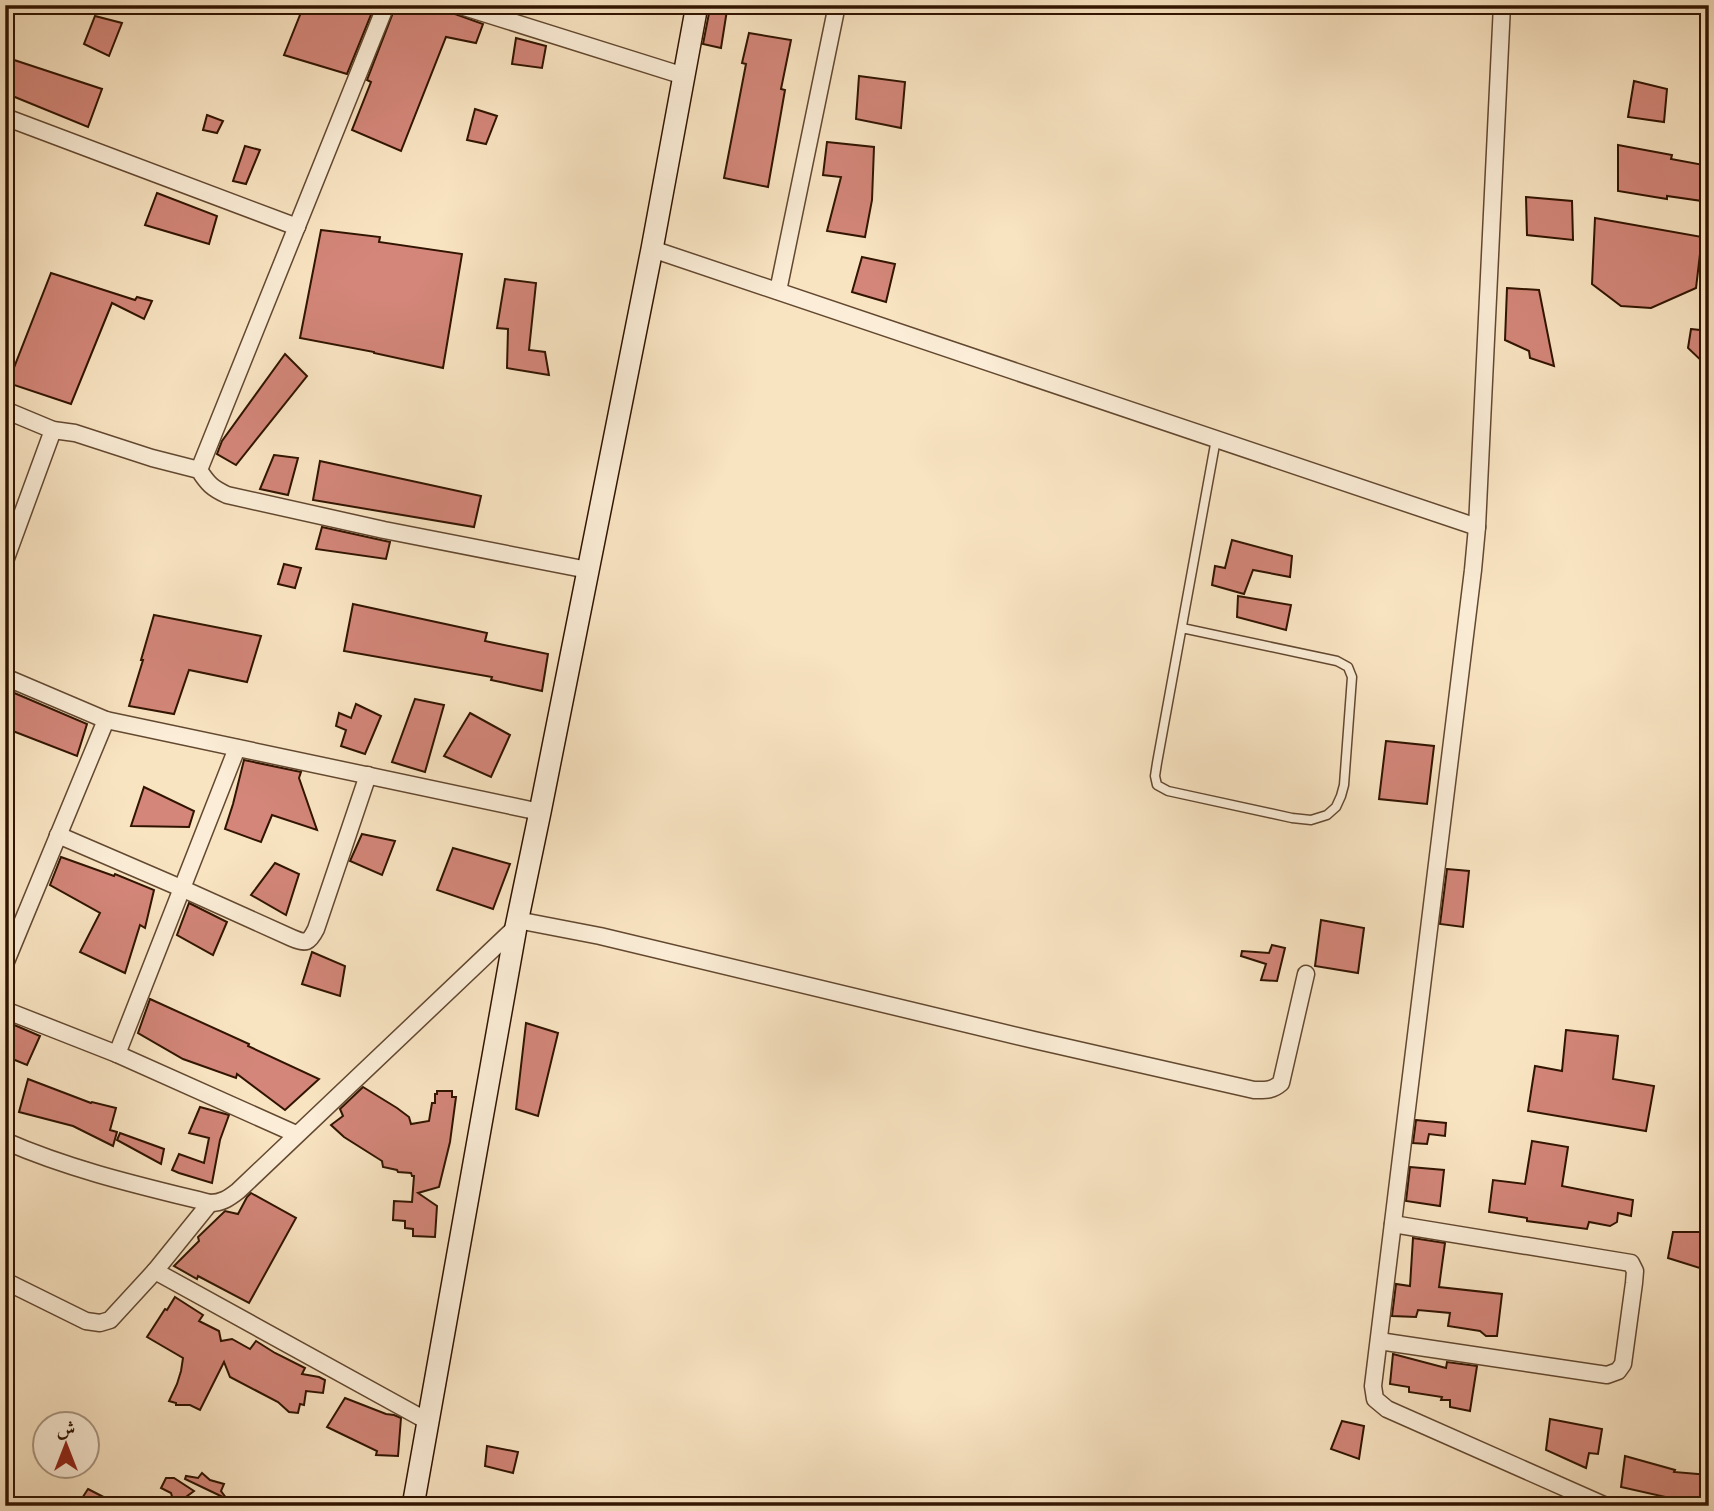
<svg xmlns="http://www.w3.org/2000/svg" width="1714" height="1511" viewBox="0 0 1714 1511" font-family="'Sorts Mill Goudy',Amiri,serif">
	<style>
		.building { fill: #d38679; stroke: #311400; stroke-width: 2 }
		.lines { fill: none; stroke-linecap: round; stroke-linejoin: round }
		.lane-casing { stroke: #634830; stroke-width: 11 }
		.street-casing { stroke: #634830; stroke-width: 19 }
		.secondary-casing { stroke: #311400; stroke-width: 24 }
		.lane { stroke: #fbedd7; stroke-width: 8 }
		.street { stroke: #fbedd7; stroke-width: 16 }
		.secondary { stroke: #fbedd7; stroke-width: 21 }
	</style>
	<rect width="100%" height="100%" fill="#f9e4c2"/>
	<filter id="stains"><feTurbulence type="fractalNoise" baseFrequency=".00286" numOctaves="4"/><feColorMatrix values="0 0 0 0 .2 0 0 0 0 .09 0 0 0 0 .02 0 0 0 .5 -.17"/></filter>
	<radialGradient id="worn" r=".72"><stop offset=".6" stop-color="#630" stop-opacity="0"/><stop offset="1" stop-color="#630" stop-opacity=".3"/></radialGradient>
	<!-- building -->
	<g class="building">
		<polygon points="304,5 375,5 347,74 284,55"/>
		<polygon points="396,5 430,5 483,24 476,43 446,37 401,151 352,130 371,82 367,80"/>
		<polygon points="710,8 727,10 721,48 703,44"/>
		<polygon points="95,16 122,23 109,56 84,44"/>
		<polygon points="749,33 791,40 781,89 785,90 768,187 724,178 746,64 742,63"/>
		<polygon points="516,38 546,46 542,68 512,64"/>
		<polygon points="5,57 102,89 88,127 5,93"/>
		<polygon points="859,76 905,82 901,128 856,119"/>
		<polygon points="1634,81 1667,89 1664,122 1628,117"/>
		<polygon points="475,109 497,116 486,144 467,140"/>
		<polygon points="207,115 223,121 217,133 203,130"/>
		<polygon points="827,142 874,147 872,200 865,237 827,231 841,177 823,175"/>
		<polygon points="1618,145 1672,155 1671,159 1709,166 1709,202 1667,196 1667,199 1618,191"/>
		<polygon points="245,146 260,150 246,184 233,181"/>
		<polygon points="157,193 217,216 209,244 145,225"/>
		<polygon points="1526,197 1572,201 1573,240 1527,235"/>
		<polygon points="1595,218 1702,237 1696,288 1651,308 1621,306 1592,284"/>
		<polygon points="321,230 380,237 379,242 462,254 443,368 374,353 374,352 300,338"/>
		<polygon points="862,257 895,264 886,302 852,292"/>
		<polygon points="51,273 135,300 137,297 152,301 144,319 112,303 71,404 8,383"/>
		<polygon points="505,279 536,283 529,350 545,352 549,375 507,368 508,329 497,328"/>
		<polygon points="1507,288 1539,290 1554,366 1530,358 1529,351 1505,340"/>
		<polygon points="1691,329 1709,331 1709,368 1688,348"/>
		<polygon points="285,354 307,376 236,465 217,454 222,441"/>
		<polygon points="274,455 298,458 288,495 260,489"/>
		<polygon points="320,461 481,496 474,527 313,500"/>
		<polygon points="322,527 390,542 386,559 316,549"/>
		<polygon points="1232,540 1292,556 1290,577 1253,570 1244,594 1212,585 1215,566 1225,568"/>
		<polygon points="284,564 301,568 295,588 278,584"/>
		<polygon points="1238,596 1291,605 1286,630 1237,617"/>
		<polygon points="353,604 487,633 485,641 548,654 542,691 491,680 492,677 344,651"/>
		<polygon points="154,615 261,636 247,682 189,670 174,714 129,706 143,660 141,660"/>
		<polygon points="5,689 87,724 77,756 5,728"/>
		<polygon points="415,699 444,705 425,772 392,762"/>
		<polygon points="356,704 381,716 365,754 341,746 346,730 336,726 339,713 351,718"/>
		<polygon points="470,713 510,735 491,777 444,756"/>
		<polygon points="1386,741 1434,746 1427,804 1379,799"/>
		<polygon points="244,760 301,772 299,778 317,830 272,815 261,842 225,829 233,804"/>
		<polygon points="144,787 194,811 189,827 131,826"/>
		<polygon points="362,834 395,841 382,875 350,861"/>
		<polygon points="453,848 510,864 493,909 437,890"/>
		<polygon points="61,857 114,876 115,874 154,890 145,928 140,925 125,973 80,952 100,913 50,885"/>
		<polygon points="275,863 299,874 286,915 251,895"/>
		<polygon points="1447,869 1469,871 1463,927 1440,924"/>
		<polygon points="189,903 227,922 213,955 177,935"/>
		<polygon points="1321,920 1364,928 1358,973 1315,966"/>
		<polygon points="1272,945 1285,948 1277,981 1261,980 1266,964 1241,956 1242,951 1269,953"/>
		<polygon points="312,952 345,966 340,996 302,984"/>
		<polygon points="150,999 249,1044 248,1046 319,1079 285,1110 237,1074 236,1078 183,1059 138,1033"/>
		<polygon points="5,1021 40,1036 27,1065 5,1056"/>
		<polygon points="526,1023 558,1033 538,1116 516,1109"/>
		<polygon points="1566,1030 1618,1036 1613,1079 1654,1086 1646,1131 1528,1111 1535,1066 1562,1071"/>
		<polygon points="28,1079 91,1103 92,1102 116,1108 110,1130 117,1132 113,1146 73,1126 19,1112"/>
		<polygon points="363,1087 397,1108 409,1117 411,1124 429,1121 432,1103 435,1103 435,1094 437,1094 437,1091 452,1091 452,1097 456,1097 450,1142 439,1187 418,1193 437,1206 435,1237 413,1236 413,1229 405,1228 405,1221 393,1220 394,1201 412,1202 414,1176 412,1176 411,1173 398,1172 397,1170 383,1167 382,1161 344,1137 331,1125 343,1116 340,1109"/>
		<polygon points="200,1107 229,1115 220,1140 212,1183 179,1173 172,1170 179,1154 204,1163 209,1138 189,1133"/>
		<polygon points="1416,1120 1446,1123 1445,1136 1429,1134 1427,1144 1413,1143"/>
		<polygon points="120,1133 164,1149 161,1164 117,1140"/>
		<polygon points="1532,1141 1568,1147 1562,1186 1633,1200 1631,1216 1618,1213 1617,1222 1610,1226 1589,1222 1587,1229 1527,1221 1527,1218 1489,1212 1493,1180 1525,1184"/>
		<polygon points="1410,1167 1444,1170 1440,1206 1406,1201"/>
		<polygon points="251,1193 296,1218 249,1303 198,1276 197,1279 174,1266 199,1241 198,1237 225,1211 238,1214 247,1197"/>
		<polygon points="1673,1232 1709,1232 1706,1270 1668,1258"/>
		<polygon points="1413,1238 1445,1243 1439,1287 1502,1294 1497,1336 1486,1336 1480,1331 1448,1326 1450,1313 1418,1310 1416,1317 1392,1316 1396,1284 1410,1286"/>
		<polygon points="175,1297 203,1315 199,1321 219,1331 221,1341 232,1339 250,1349 256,1341 275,1353 305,1368 302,1374 319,1377 325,1380 323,1393 306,1391 304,1405 300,1404 298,1413 289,1412 278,1402 230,1377 224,1362 200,1410 190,1405 176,1405 176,1403 169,1401 177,1384 181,1371 183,1358 147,1337 165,1309 167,1310"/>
		<polygon points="1393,1354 1446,1368 1447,1362 1477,1366 1470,1411 1450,1407 1450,1400 1441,1400 1442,1397 1409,1392 1409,1387 1390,1384"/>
		<polygon points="345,1398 386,1414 394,1415 401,1418 398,1456 376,1455 377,1451 327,1427"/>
		<polygon points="1550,1419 1602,1429 1598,1454 1589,1453 1586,1468 1546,1450"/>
		<polygon points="1342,1421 1364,1426 1359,1459 1331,1449"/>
		<polygon points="487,1446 518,1452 513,1473 485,1466"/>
		<polygon points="1625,1456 1675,1470 1674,1472 1709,1475 1709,1506 1679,1501 1679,1500 1621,1487"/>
		<polygon points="202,1473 210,1480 224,1484 221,1491 227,1499 185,1479 186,1476 198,1478"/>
		<polygon points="166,1478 174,1478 194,1491 186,1497 181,1505 173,1500 171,1493 161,1488"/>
		<polygon points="88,1489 121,1506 77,1506"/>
	</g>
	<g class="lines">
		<!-- lane casing -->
		<g class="lane-casing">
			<polyline id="lane" points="1182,628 1337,661 1348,667 1352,677 1344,785 1341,796 1336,807 1327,815 1311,820 1292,818 1168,791 1157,785 1155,776 1157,763 1216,439"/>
		</g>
		<!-- street casing -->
		<g class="street-casing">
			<g id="street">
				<polyline points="458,5 684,76"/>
				<polyline points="1502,5 1477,527 1473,570 1373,1386 1375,1399 1387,1409 1606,1506"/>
				<polyline points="5,117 297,227"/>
				<polyline points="652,249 1477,527"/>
				<polyline points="778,291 837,5"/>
				<path d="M 5,410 L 53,430 L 75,433 L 152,458 L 199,470 C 208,484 212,488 227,495 L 384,530 L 588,570"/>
				<polyline points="199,470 386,5"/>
				<polyline points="5,561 53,430"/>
				<polyline points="5,677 106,720 540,812"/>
				<path d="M 58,835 L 181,888 L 292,938 C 306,944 309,943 316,929 L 368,775"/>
				<path d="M 517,920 L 600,936 L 1034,1040 L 1254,1090 C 1265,1090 1272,1091 1281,1083 L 1306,974"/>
				<polyline points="5,964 106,720"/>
				<polyline points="5,1010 117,1054 237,748"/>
				<polyline points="117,1054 296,1134"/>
				<path d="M 5,1141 C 71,1170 141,1186 210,1203 C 222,1203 229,1198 238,1191 L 516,927"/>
				<polyline points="155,1271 210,1203"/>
				<polyline points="5,1281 86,1321 100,1323 110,1320 155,1271 429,1422"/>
				<polyline points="1379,1341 1607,1375 1618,1371 1623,1364 1634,1283 1635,1271 1631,1263 1393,1224"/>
			</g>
		</g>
		<!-- secondary casing -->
		<g class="secondary-casing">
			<polyline id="secondary" points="413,1506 516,927 540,812 652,249 697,5"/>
		</g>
		<!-- lane -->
		<use href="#lane" class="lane"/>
		<!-- street -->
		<use href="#street" class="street"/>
		<!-- secondary -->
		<use href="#secondary" class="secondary"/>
	</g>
	<!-- margin -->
	<rect width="1714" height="1511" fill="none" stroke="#f9e4c2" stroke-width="28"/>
	<rect x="7" y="7" width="1700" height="1497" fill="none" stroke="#311400" stroke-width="3.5"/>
	<rect x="14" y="14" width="1686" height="1483" fill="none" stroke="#311400" stroke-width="2"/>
	<!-- north arrow -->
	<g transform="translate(66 1445)"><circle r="33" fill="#fbedd7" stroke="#aa9681" stroke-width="2"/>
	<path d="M0-5L12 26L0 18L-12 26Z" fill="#8f2418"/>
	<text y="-10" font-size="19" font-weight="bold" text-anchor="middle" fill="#311400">ش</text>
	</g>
	<rect width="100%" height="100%" filter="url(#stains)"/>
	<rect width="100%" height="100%" fill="url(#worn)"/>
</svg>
